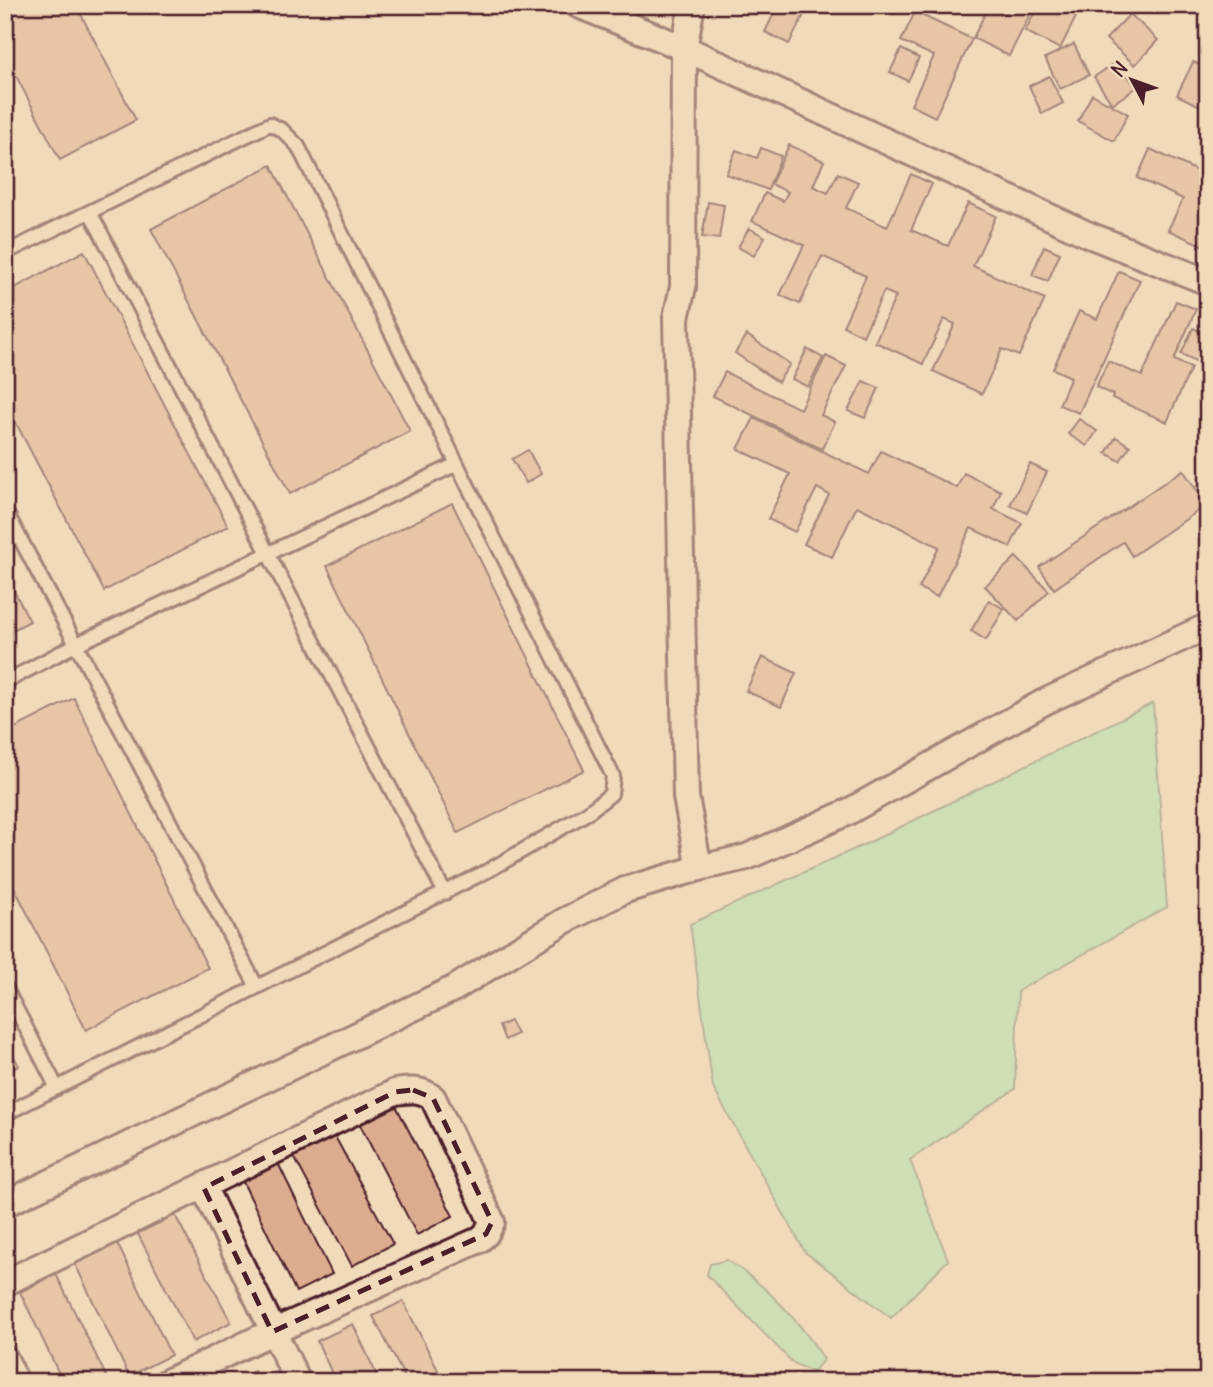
<svg xmlns="http://www.w3.org/2000/svg" width="1213" height="1387" viewBox="0 0 1213 1387" font-family="Delius,sans-serif">
	<style>
		.green { fill: #a5e5ae; stroke: #78826c; stroke-width: 2 }
		.building { fill: #dcac8e; stroke: #4a1f2b; stroke-width: 2 }
		.lines { fill: none; stroke-linecap: round; stroke-linejoin: round }
		.lane-casing { stroke: #4a1f2b; stroke-width: 18 }
		.street-casing { stroke: #4a1f2b; stroke-width: 30 }
		.lane { stroke: #f1dab9; stroke-width: 12 }
		.street { stroke: #f1dab9; stroke-width: 24 }
		.marked { fill: none; stroke: #4a1f2b; stroke-width: 5; stroke-dasharray: 14 9; stroke-linejoin: round }
	</style>
	<rect width="100%" height="100%" fill="#f1dab9"/>
	<filter id="ink" filterUnits="userSpaceOnUse"><feTurbulence type="fractalNoise" baseFrequency=".0143" numOctaves="2"/><feDisplacementMap in="SourceGraphic" scale="14" xChannelSelector="R" yChannelSelector="G"/><feConvolveMatrix kernelMatrix="1 2 1 2 8 2 1 2 1" color-interpolation-filters="sRGB"/></filter>
	<g filter="url(#ink)">
		<!-- green -->
		<g class="green">
			<polygon points="1153,703 1167,907 1018,991 1015,1089 910,1160 948,1260 891,1318 805,1252 713,1088 690,924 870,842"/>
			<path d="M 727,1260 C 766,1285 799,1321 824,1359 L 813,1372 L 793,1363 L 707,1275 L 710,1264 Z"/>
		</g>
		<!-- building -->
		<g class="building">
			<polygon points="5,5 76,5 136,120 60,160 5,55"/>
			<polygon points="778,5 809,5 789,44 765,32"/>
			<polygon points="954,5 973,5 955,10"/>
			<polygon points="989,5 1006,14 1011,5 1035,5 1009,56 973,38"/>
			<polygon points="1052,5 1082,5 1060,49 1025,31 1038,6 1049,12"/>
			<polygon points="915,12 972,39 935,117 911,105 934,56 901,41"/>
			<polygon points="1130,14 1158,40 1135,65 1106,39"/>
			<polygon points="1208,22 1208,40 1200,37"/>
			<polygon points="1074,44 1089,75 1060,89 1045,58"/>
			<polygon points="901,49 919,58 908,81 890,72"/>
			<polygon points="1118,61 1136,88 1112,104 1094,77"/>
			<polygon points="1193,62 1208,68 1208,110 1177,95"/>
			<polygon points="1049,76 1063,103 1042,114 1029,86"/>
			<polygon points="1092,94 1128,114 1114,141 1078,121"/>
			<polygon points="789,145 824,161 813,186 828,193 838,173 858,182 846,208 887,227 911,174 932,184 911,230 948,246 968,203 996,216 973,266 1045,299 1019,356 1002,349 982,394 933,371 955,324 944,319 923,364 875,342 896,296 884,291 863,336 843,326 866,276 822,256 800,304 780,295 804,245 752,221 765,193 783,201 788,192 771,184"/>
			<polygon points="761,148 781,156 768,190 726,174 736,150 757,158"/>
			<polygon points="1150,149 1208,176 1208,248 1168,230 1183,199 1137,178"/>
			<polygon points="271,165 410,431 290,494 151,229"/>
			<polygon points="708,202 724,205 719,239 702,237"/>
			<polygon points="749,228 765,237 754,256 738,247"/>
			<polygon points="1044,246 1060,253 1048,281 1032,275"/>
			<polygon points="84,251 228,526 104,591 5,402 5,293"/>
			<polygon points="1119,271 1140,280 1079,413 1059,405 1071,377 1053,369 1079,311 1097,319"/>
			<polygon points="1176,301 1196,309 1174,360 1191,368 1167,422 1112,398 1113,395 1096,387 1108,361 1142,376"/>
			<polygon points="1193,328 1208,335 1208,342 1198,362 1181,354"/>
			<polygon points="747,335 790,364 778,382 735,353"/>
			<polygon points="807,349 823,358 808,387 792,379"/>
			<polygon points="826,356 846,366 821,415 835,422 822,449 713,396 725,372 800,409"/>
			<polygon points="863,381 879,388 865,418 848,411"/>
			<polygon points="754,418 869,474 881,451 957,488 964,473 1001,491 993,509 1022,523 1010,547 971,528 937,597 919,588 939,547 857,506 832,557 804,544 829,495 817,488 795,532 768,519 790,474 738,449"/>
			<polygon points="1079,419 1097,431 1087,446 1068,434"/>
			<polygon points="1116,437 1130,446 1120,461 1106,453"/>
			<polygon points="528,450 541,474 526,483 512,459"/>
			<polygon points="1030,464 1047,472 1027,513 1010,505"/>
			<polygon points="1183,470 1207,505 1132,556 1123,542 1054,589 1039,567"/>
			<polygon points="452,503 584,770 458,833 327,566"/>
			<polygon points="1016,557 1049,591 1018,621 985,586"/>
			<polygon points="5,574 30,621 5,634"/>
			<polygon points="989,600 1004,609 986,640 971,631"/>
			<polygon points="762,657 796,673 781,707 746,691"/>
			<polygon points="74,698 208,968 86,1030 5,869 5,733"/>
			<polygon points="510,1021 517,1034 505,1040 499,1026"/>
			<polygon points="5,1039 19,1066 5,1073"/>
			<polygon points="394,1102 453,1216 417,1235 358,1121"/>
			<polygon points="332,1131 393,1244 352,1266 292,1153"/>
			<polygon points="278,1163 332,1274 296,1292 242,1180"/>
			<polygon points="174,1213 231,1322 193,1342 137,1232"/>
			<polygon points="117,1243 171,1355 129,1376 75,1264"/>
			<polygon points="56,1274 109,1382 63,1382 20,1292"/>
			<polygon points="403,1301 444,1382 407,1382 373,1316"/>
			<polygon points="353,1324 380,1382 336,1382 317,1341"/>
			<polygon points="254,1371 260,1382 232,1382"/>
		</g>
		<g class="lines">
			<!-- lane casing -->
			<g class="lane-casing">
				<g id="lane">
					<polyline points="90,212 445,893"/>
					<polyline points="5,253 270,124 282,130 298,146 613,776 611,794 587,813 491,869 5,1114"/>
					<polyline points="5,510 257,987"/>
					<polyline points="5,682 77,644 457,464"/>
					<polyline points="5,987 57,1088"/>
				</g>
			</g>
			<!-- street casing -->
			<g class="street-casing">
				<g id="street">
					<polyline points="578,5 684,48 1089,235 1208,282"/>
					<polyline points="692,5 684,48 683,287 676,318 686,797 699,868"/>
					<polyline points="204,1188 298,1382"/>
					<polyline points="5,1204 455,988 564,921 625,890 699,868 747,857 848,812 1044,702 1208,626"/>
					<path d="M 5,1283 L 395,1092 C 410,1090 421,1088 433,1098 L 492,1222 L 486,1234 L 479,1240 L 272,1332 L 167,1382"/>
					<polyline points="5,1359 16,1382"/>
				</g>
			</g>
			<!-- lane -->
			<use href="#lane" class="lane"/>
			<!-- street -->
			<use href="#street" class="street"/>
		</g>
	</g>
	<!-- marked area -->
	<path d="M0 0H1213V1387H0ZM 413,1090 L 433,1098 L 492,1222 L 486,1234 L 272,1332 L 204,1188 L 395,1092 Z" fill="#f1dab9" fill-opacity=".55" fill-rule="evenodd"/>
	<path class="marked" d="M 413,1090 L 433,1098 L 492,1222 L 486,1234 L 272,1332 L 204,1188 L 395,1092 Z"/>
	<!-- margin -->
	<rect width="1213" height="1387" fill="none" stroke="#f1dab9" stroke-width="28"/>
	<rect x="14" y="14" width="1185" height="1359" fill="none" stroke="#4a1f2b" stroke-width="2.5" filter="url(#ink)"/>
	<!-- north arrow -->
	<g transform="translate(1132 80) rotate(311)" stroke="#f1dab9" stroke-width="5" paint-order="stroke">
	<path d="M0-5L12 26L0 18L-12 26Z" fill="#4a1f2b"/>
	<text y="-10" font-size="19" font-weight="bold" text-anchor="middle" fill="#4a1f2b">N</text>
	</g>
</svg>
